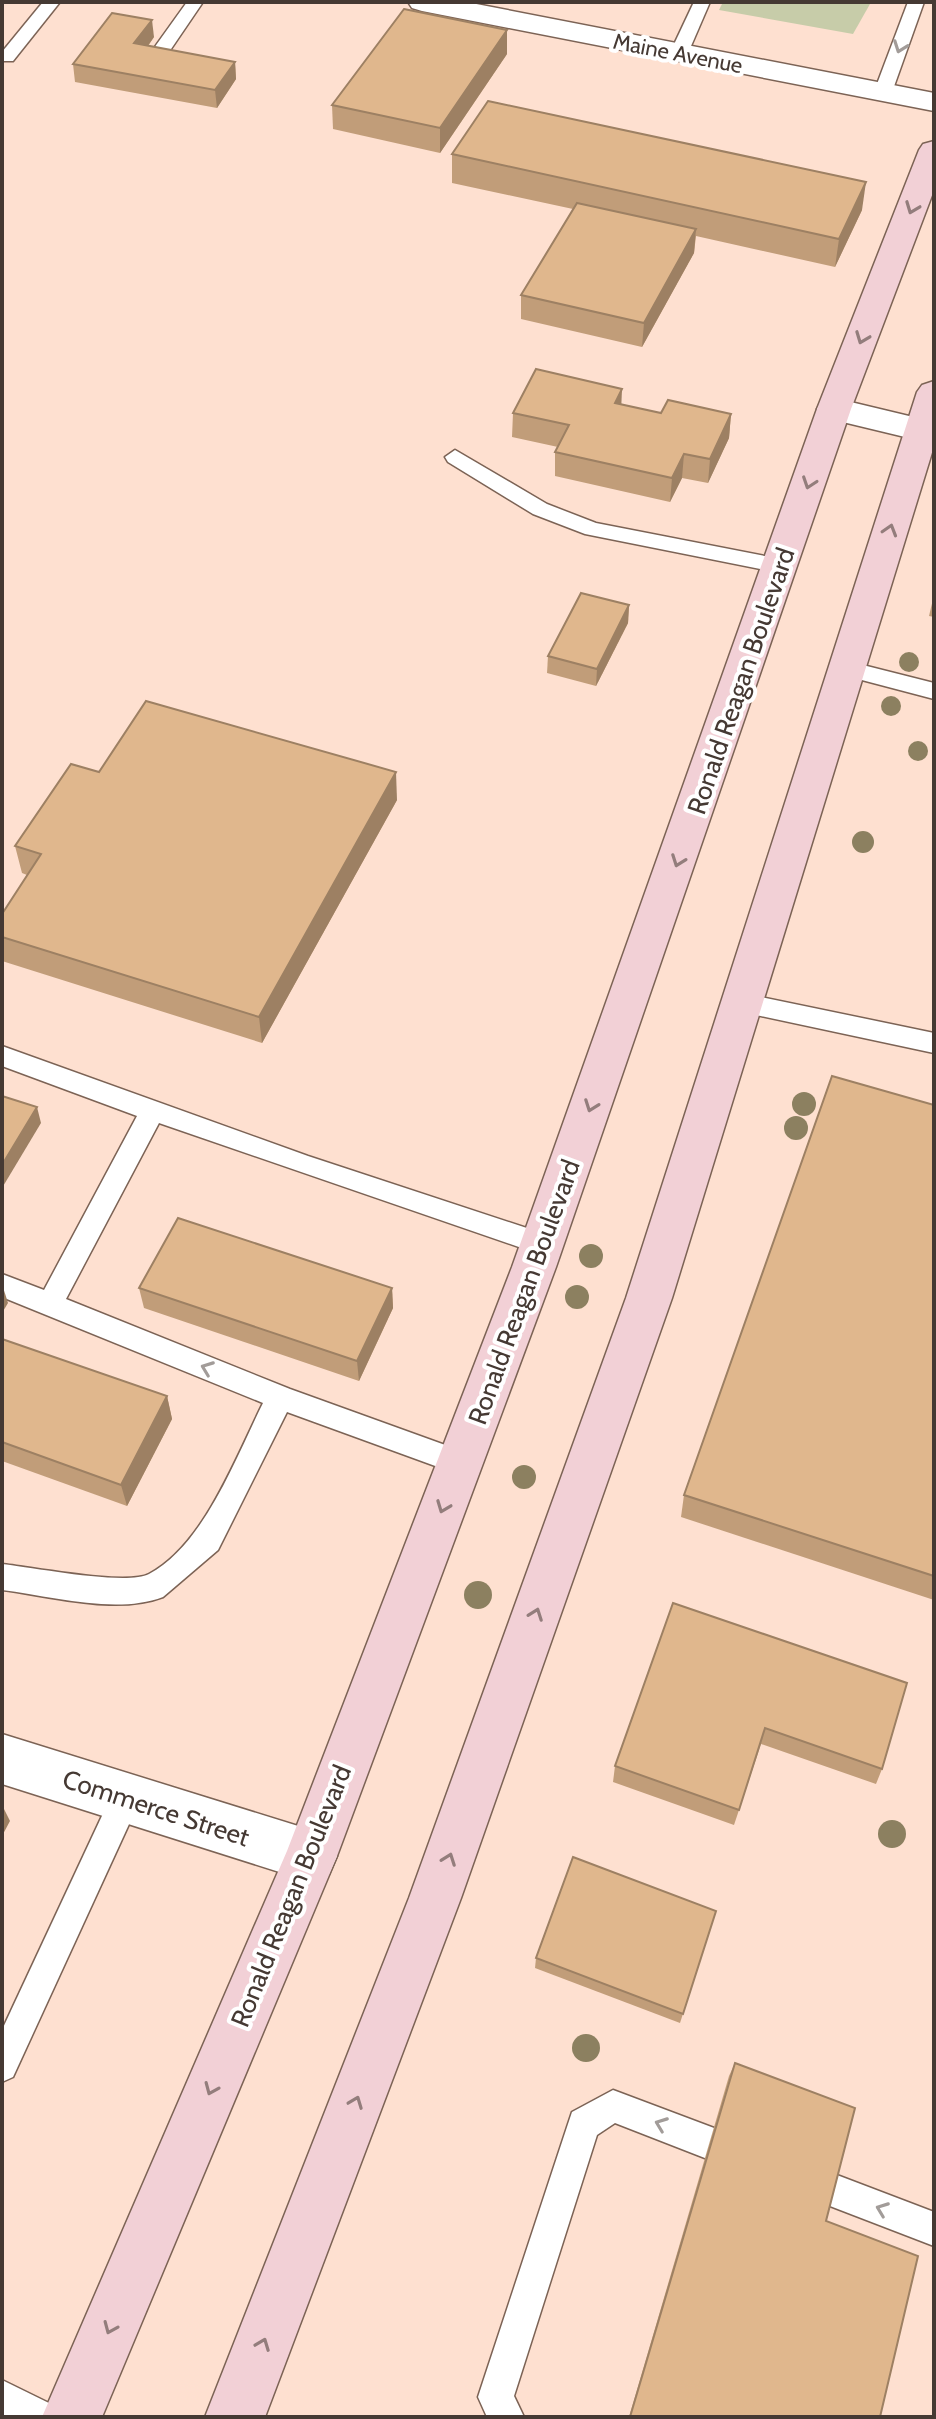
<svg xmlns="http://www.w3.org/2000/svg" width="936" height="2419" viewBox="0 0 936 2419" font-family="Cabin,sans-serif">
	<style>
		.green { fill: #c7cca9 }
		.lines { fill: none; stroke-linecap: round; stroke-linejoin: round }
		.lane-casing { stroke: #7c6355; stroke-width: 3 }
		.street-casing { stroke: #7c6355; stroke-width: 3 }
		.secondary-casing { stroke: #7c6355; stroke-width: 3 }
		.lane { fill: #fff; fill-rule: evenodd }
		.street { fill: #fff; fill-rule: evenodd }
		.secondary { fill: #f2d0d6; fill-rule: evenodd }
		.tree { fill: #8c8060 }
		.wall { fill: #c19d79 }
		.shaded-wall { fill: #9d8063 }
		.building { fill: #e0b78d; stroke: #9d8063; stroke-width: 2 }
		.oneway { stroke: #a29c99 }
		.oneway2 { stroke: #937d7c }
		.labels { text-anchor: middle; stroke-width: 8; stroke-linejoin: round; paint-order: stroke }
		.far-street-label { font-size: 22px; fill: #453933; stroke: #fff }
		.street-label { font-size: 26px; fill: #453933; stroke: #fff }
	</style>
	<rect width="100%" height="100%" fill="#fee0d0"/>
	<!-- green -->
	<polygon class="green" points="723,2 857,2 870,4 853,34 719,10"/>
	<g class="lines">
		<!-- lane casing -->
		<g class="lane-casing">
			<g id="lane">
				<polygon points="43,2 60,2 13,61 2,61 2,52"/>
				<polygon points="187,2 203,2 169,52 191,59 182,64 152,59 149,55"/>
				<polygon points="694,2 710,2 688,53 685,57 673,57 670,53"/>
				<polygon points="908,2 924,2 892,92 889,96 877,96 874,92"/>
				<polygon points="455,450 547,504 596,523 780,559 791,566 780,573 585,534 533,514 448,462 445,457"/>
				<polygon points="847,661 934,683 934,699 839,674 836,669 839,664"/>
				<polygon points="742,993 934,1033 934,1053 733,1010 730,1003 733,996"/>
				<path d="M 2,1046 L 308,1156 L 551,1236 L 555,1244 L 551,1252 L 542,1255 L 159,1123 L 66,1299 L 290,1389 L 470,1454 L 474,1463 L 470,1472 L 460,1475 L 287,1412 L 218,1550 L 163,1597 C 116,1615 51,1596 2,1590 L 2,1564 C 31,1567 126,1586 149,1574 C 204,1545 236,1457 263,1403 L 2,1297 L 2,1274 L 44,1290 L 137,1116 L 2,1066 Z"/>
				<polygon points="126,1783 137,1788 141,1798 13,2077 2,2082 2,2030 115,1788"/>
				<polygon points="613,2090 722,2131 727,2143 722,2155 710,2160 615,2123 597,2135 514,2396 524,2417 487,2417 478,2397 568,2124 572,2112"/>
				<polygon points="829,2172 934,2212 934,2246 817,2201 812,2189 817,2177"/>
				<polygon points="2,2380 53,2405 59,2417 2,2416"/>
			</g>
		</g>
		<!-- street casing -->
		<g class="street-casing">
			<g id="street">
				<polygon points="408,2 466,2 934,93 934,111 422,11 412,8"/>
				<polygon points="834,398 934,422 934,444 822,417 817,409 822,401"/>
				<polygon points="2,1734 311,1830 329,1838 337,1856 329,1874 311,1882 2,1784"/>
			</g>
		</g>
		<!-- secondary casing -->
		<g class="secondary-casing">
			<g id="secondary">
				<polygon points="934,141 934,190 851,409 556,1267 337,1856 102,2417 42,2417 287,1851 512,1267 817,409 919,150 923,144"/>
				<polygon points="934,381 934,446 672,1298 461,1898 265,2417 205,2417 409,1898 626,1298 917,392 922,385"/>
			</g>
		</g>
		<!-- lane -->
		<use href="#lane" class="lane"/>
		<!-- street -->
		<use href="#street" class="street"/>
		<!-- secondary -->
		<use href="#secondary" class="secondary"/>
	</g>
	<!-- trees -->
	<g class="tree">
		<circle cx="909" cy="662" r="10"/>
		<circle cx="891" cy="706" r="10"/>
		<circle cx="918" cy="751" r="10"/>
		<circle cx="863" cy="842" r="11"/>
		<circle cx="804" cy="1104" r="12"/>
		<circle cx="796" cy="1128" r="12"/>
		<circle cx="591" cy="1256" r="12"/>
		<circle cx="577" cy="1297" r="12"/>
		<circle cx="524" cy="1477" r="12"/>
		<circle cx="478" cy="1595" r="14"/>
		<circle cx="892" cy="1834" r="14"/>
		<circle cx="586" cy="2048" r="14"/>
	</g>
	<!-- wall -->
	<g class="wall">
		<polygon points="154,37 148,46 235,62 236,79 217,108 75,82 73,64"/>
		<polygon points="507,54 440,153 333,129 332,105"/>
		<polygon points="452,154 862,210 835,267 696,236 694,253 642,347 521,319 521,295 573,209 452,183"/>
		<polygon points="621,404 661,413 731,414 729,438 708,483 682,478 670,502 555,476 555,452 558,447 512,437 513,413"/>
		<polygon points="934,595 934,617 929,616"/>
		<polygon points="629,605 628,623 596,686 547,673 548,656"/>
		<polygon points="99,772 397,800 262,1043 2,961 2,914 27,875 22,873 15,846"/>
		<polygon points="934,1103 934,1600 681,1517 684,1495"/>
		<polygon points="139,1288 392,1288 393,1308 359,1381 144,1308"/>
		<polygon points="2,1339 167,1396 172,1419 127,1506 2,1461"/>
		<polygon points="673,1603 882,1769 876,1784 761,1744 734,1825 613,1782 615,1766"/>
		<polygon points="716,1911 680,2023 535,1968 536,1958"/>
		<polygon points="735,2063 826,2221 880,2417 629,2417 729,2076"/>
	</g>
	<!-- shaded-wall -->
	<g class="shaded-wall">
		<polygon points="152,20 154,37 137,61 134,43"/>
		<polygon points="507,30 507,54 440,153 440,128"/>
		<polygon points="235,62 236,79 217,108 215,90"/>
		<polygon points="866,182 862,210 835,267 839,239"/>
		<polygon points="696,229 694,253 642,347 644,323"/>
		<polygon points="622,389 621,413 615,403"/>
		<polygon points="731,414 729,438 708,483 710,459"/>
		<polygon points="684,454 682,478 670,502 672,478"/>
		<polygon points="629,605 628,623 596,686 597,669"/>
		<polygon points="396,772 397,800 262,1043 259,1017"/>
		<polygon points="37,1107 41,1123 2,1188 2,1165"/>
		<polygon points="2,1284 8,1303 2,1313"/>
		<polygon points="392,1288 393,1308 359,1381 357,1361"/>
		<polygon points="167,1396 172,1419 127,1506 121,1485"/>
		<polygon points="2,1805 10,1821 2,1836"/>
	</g>
	<!-- building -->
	<g class="building">
		<polygon points="404,9 507,30 440,128 332,105"/>
		<polygon points="112,13 152,20 134,43 235,62 215,90 73,64"/>
		<polygon points="488,101 866,182 839,239 452,154"/>
		<polygon points="577,203 696,229 644,323 521,295"/>
		<polygon points="536,369 622,389 615,403 661,413 668,400 731,414 710,459 684,454 672,478 555,452 569,425 513,413"/>
		<polygon points="581,593 629,605 597,669 548,656"/>
		<polygon points="146,701 396,772 259,1017 2,937 2,914 41,854 15,846 71,764 99,772"/>
		<polygon points="832,1076 934,1105 934,1576 684,1495"/>
		<polygon points="2,1096 37,1107 2,1165"/>
		<polygon points="178,1218 392,1288 357,1361 139,1288"/>
		<polygon points="2,1339 167,1396 121,1485 2,1442"/>
		<polygon points="673,1603 907,1683 882,1769 765,1728 739,1810 615,1766"/>
		<polygon points="573,1857 716,1911 683,2014 536,1958"/>
		<polygon points="735,2063 855,2108 826,2221 918,2256 880,2417 630,2417"/>
	</g>
	<!-- one-way arrows -->
	<defs><path id="oneway-chevron" d="M-2-3.5L2.5 0L-2 3.5" fill="none" stroke-width="1.6" stroke-linecap="round" stroke-linejoin="round" transform="scale(2)"/></defs>
	<g class="oneway">
		<use href="#oneway-chevron" transform="translate(900 47) rotate(110)"/>
		<use href="#oneway-chevron" transform="translate(207 1368) rotate(-159)"/>
		<use href="#oneway-chevron" transform="translate(661 2124) rotate(-159)"/>
		<use href="#oneway-chevron" transform="translate(882 2209) rotate(-159)"/>
	</g>
	<g class="oneway2">
		<use href="#oneway-chevron" transform="translate(912 208) rotate(111)"/>
		<use href="#oneway-chevron" transform="translate(862 338) rotate(111)"/>
		<use href="#oneway-chevron" transform="translate(809 483) rotate(109)"/>
		<use href="#oneway-chevron" transform="translate(890 530) rotate(-73)"/>
		<use href="#oneway-chevron" transform="translate(678 861) rotate(110)"/>
		<use href="#oneway-chevron" transform="translate(591 1106) rotate(110)"/>
		<use href="#oneway-chevron" transform="translate(443 1507) rotate(111)"/>
		<use href="#oneway-chevron" transform="translate(536 1614) rotate(-70)"/>
		<use href="#oneway-chevron" transform="translate(449 1859) rotate(-70)"/>
		<use href="#oneway-chevron" transform="translate(211 2089) rotate(113)"/>
		<use href="#oneway-chevron" transform="translate(356 2102) rotate(-69)"/>
		<use href="#oneway-chevron" transform="translate(110 2328) rotate(113)"/>
		<use href="#oneway-chevron" transform="translate(263 2344) rotate(-69)"/>
	</g>
	<g class="labels">
		<!-- far-street labels -->
		<g class="far-street-label">
			<text transform="translate(678 53) rotate(11)" y="8">Maine Avenue</text>
		</g>
		<!-- street labels -->
		<g class="street-label">
			<text transform="translate(741 681) rotate(-71)" y="9">Ronald Reagan Boulevard</text>
			<text transform="translate(524 1292) rotate(-70)" y="9">Ronald Reagan Boulevard</text>
			<text transform="translate(156 1808) rotate(18)" y="9">Commerce Street</text>
			<text transform="translate(291 1896) rotate(-68)" y="9">Ronald Reagan Boulevard</text>
		</g>
	</g>
	<!-- border -->
	<rect width="936" height="2419" fill="none" stroke="#453933" stroke-width="8"/>
</svg>
